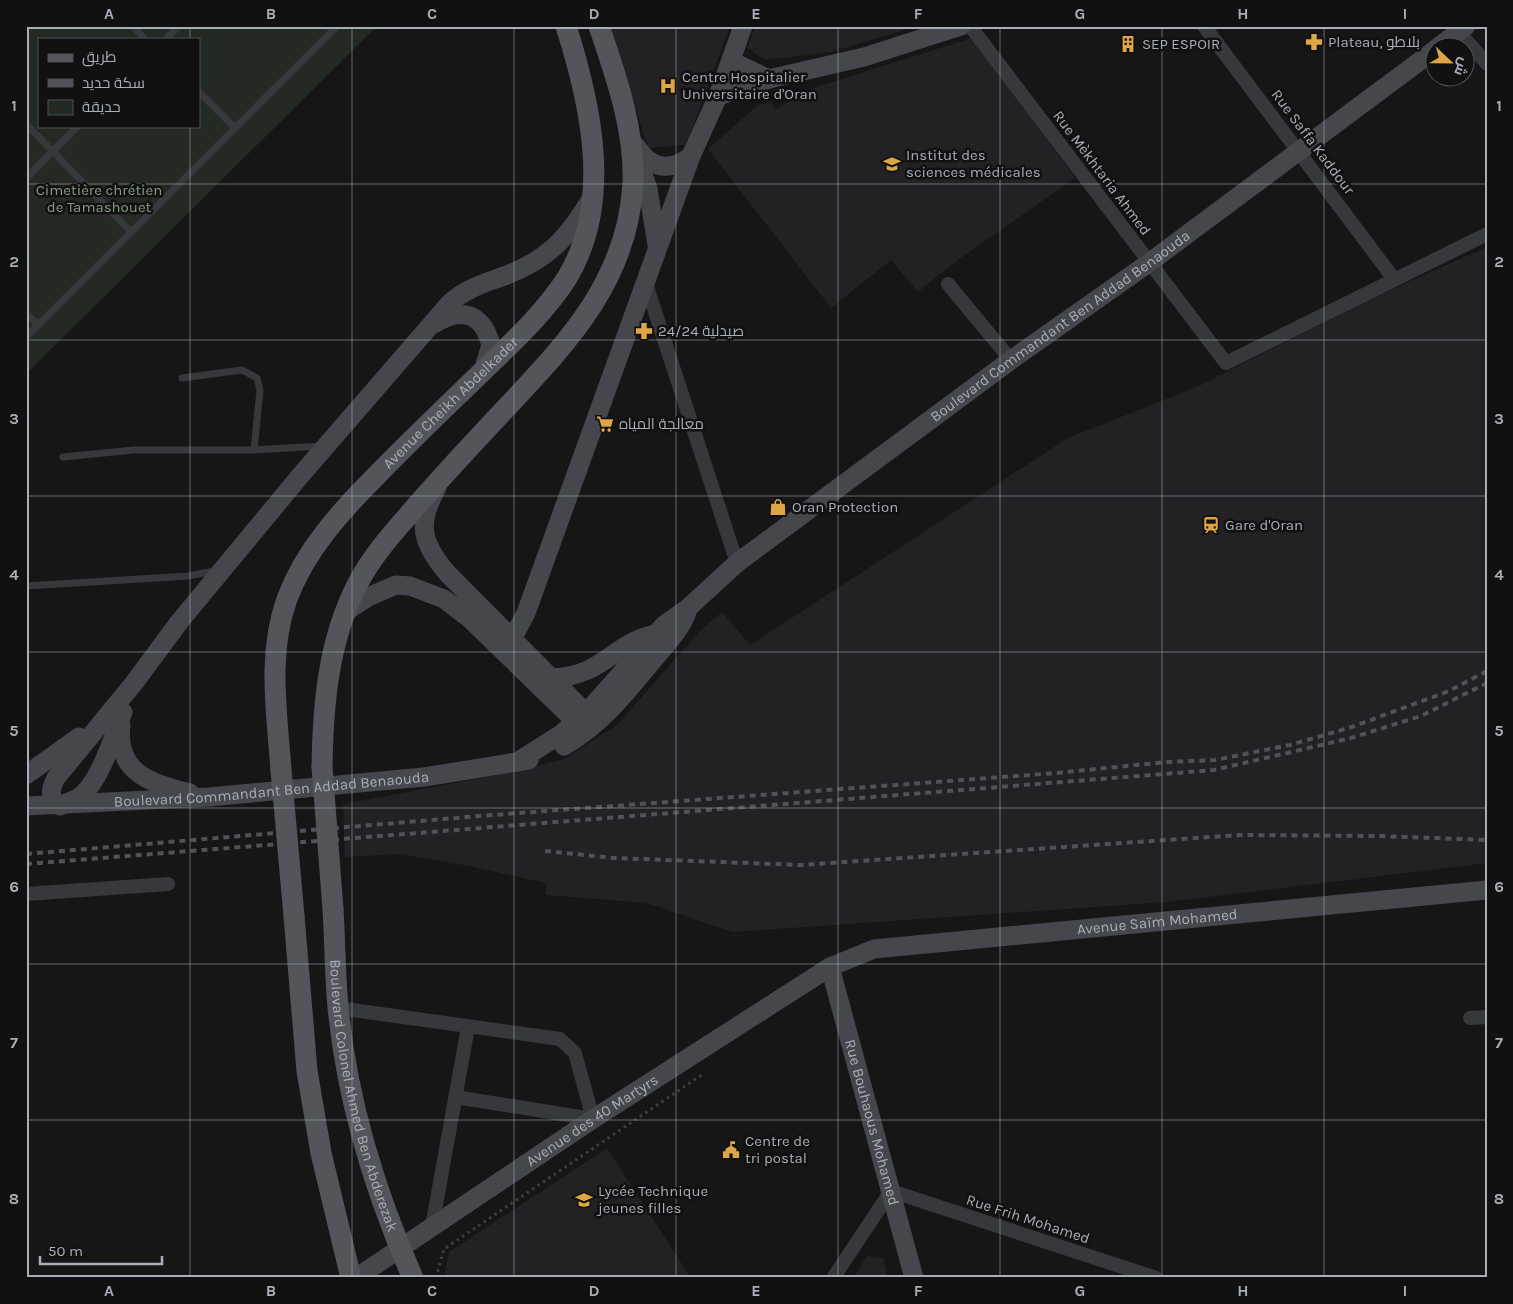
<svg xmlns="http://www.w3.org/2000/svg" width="1513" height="1304" viewBox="0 0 1513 1304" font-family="Karla,Cairo,sans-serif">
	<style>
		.built { fill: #222224 }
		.green { fill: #222a23; fill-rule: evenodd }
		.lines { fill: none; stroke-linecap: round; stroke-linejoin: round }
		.path { stroke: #3d3f43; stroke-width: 3; stroke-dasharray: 2.5 4; stroke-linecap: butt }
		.lane { stroke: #37383c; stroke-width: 7 }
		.street { stroke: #37383c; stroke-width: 14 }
		.secondary { stroke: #45474c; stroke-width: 19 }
		.primary { stroke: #53555a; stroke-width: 21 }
		.rail { stroke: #505257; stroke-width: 4; stroke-dasharray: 6 5; stroke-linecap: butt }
		.primary-bridge { stroke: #53555a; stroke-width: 21 }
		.grid { fill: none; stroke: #a9aeb6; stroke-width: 1; stroke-opacity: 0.55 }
		.labels { text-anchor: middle; stroke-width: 5; stroke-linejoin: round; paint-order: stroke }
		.poi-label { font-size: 15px; fill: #a9aeb6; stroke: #111112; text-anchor: start }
		.street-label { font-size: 15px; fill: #a9aeb6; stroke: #111112 }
		.park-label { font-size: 15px; fill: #829f83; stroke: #111112 }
		.neatline { fill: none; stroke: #a9aeb6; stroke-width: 2 }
		.grid-label { font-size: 16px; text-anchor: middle; font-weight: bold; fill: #a9aeb6 }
	</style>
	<rect width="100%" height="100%" fill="#161617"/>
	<!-- built -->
	<g class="built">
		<polygon points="610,26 730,26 686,145 648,148"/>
		<polygon points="755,26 918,26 831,52 765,60 747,48"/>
		<polygon points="972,38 1075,178 951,265 918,292 891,260 831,308 708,149 758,105 772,102 775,110 810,89"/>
		<polygon points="1487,247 1487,863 1167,902 733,932 647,903 546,895 546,883 469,866 399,854 345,857 343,804 513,772 564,759 617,725 699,632 722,612 750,645 1068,438 1199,386 1368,300"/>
		<polygon points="607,1148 691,1278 444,1278 449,1252"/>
		<polygon points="867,1256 883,1258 888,1278 853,1278"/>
	</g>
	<!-- green -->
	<path class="green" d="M 26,26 L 377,26 L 26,374 ZM 39,39 L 199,39 L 199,126 L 39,126 Z"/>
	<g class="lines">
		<!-- path -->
		<polyline class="path" points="436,1278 444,1249 703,1074"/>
		<!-- lane -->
		<g class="lane">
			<polyline points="133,26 145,39"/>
			<polyline points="166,39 179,26"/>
			<polyline points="199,92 235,128"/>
			<polyline points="26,124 131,232"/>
			<polyline points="26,178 78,126"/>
			<polyline points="26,313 38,325"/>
			<polyline points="26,337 337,26"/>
			<polyline points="182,378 242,370 257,378 260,390 254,450"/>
			<polyline points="63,457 134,450 254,450 321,446"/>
			<polyline points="26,586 188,576 215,571"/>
		</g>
		<!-- street -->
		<g class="street">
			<polyline points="970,26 1226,363 1487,234"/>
			<polyline points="1204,26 1394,279"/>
			<polyline points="1454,26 1487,64"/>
			<polyline points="646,284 737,563"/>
			<polyline points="948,284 1011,360"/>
			<polyline points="26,894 168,884"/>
			<polyline points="338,1008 560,1039 575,1053 593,1119 455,1097"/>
			<polyline points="1470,1018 1487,1017"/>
			<polyline points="432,1227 468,1027"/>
			<polyline points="833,1278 891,1191 1156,1278"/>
		</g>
		<!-- secondary -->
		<g class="secondary">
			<polyline points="1437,48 1466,26"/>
			<polyline points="731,61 769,79"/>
			<polyline points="718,96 769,79 864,57 961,26"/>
			<path d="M 636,146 C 651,170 671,172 691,156"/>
			<polyline points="635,151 648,189 657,245"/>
			<path d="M 434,324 C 461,307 482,312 491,345 L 483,371"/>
			<path d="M 345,612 L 368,597 L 396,585 L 410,586 L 444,599 L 470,619 L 576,722 L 590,728 L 586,713 L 448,574 C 422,544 416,524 437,488"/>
			<polyline points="505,652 526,613 691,156 718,96 743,26"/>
			<path d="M 552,678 C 604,676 613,643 655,634"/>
			<path d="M 123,712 C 114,735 99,785 78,798 C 72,801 66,803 60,806 C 48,798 50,789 56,778 L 134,683 L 180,621 L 300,476 L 449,304 C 466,288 485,283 507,275 C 550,258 568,237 591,199"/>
			<path d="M 121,725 C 115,773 152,784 190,793"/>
			<path d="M 564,746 C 601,725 627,692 654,659 C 667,643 682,629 688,609"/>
			<path id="s1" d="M 517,762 L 561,734 L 586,713 L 664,625 L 688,608 L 737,563 L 1011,360 L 1150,262 L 1436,49"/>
			<polyline points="26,775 79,737"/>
			<path id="s2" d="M 26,806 L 209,797 L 424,777 L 529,760"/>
			<path id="s3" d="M 830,967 L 914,1278"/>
			<path id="s4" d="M 356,1278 L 593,1119 L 830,967 L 874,949 L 1487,890"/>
		</g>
		<!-- primary -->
		<g class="primary">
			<path d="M 322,767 C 323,705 328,642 357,585 C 371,557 392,534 412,511 C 443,475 475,441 507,407 C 569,341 628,279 633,183 C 635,130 616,76 599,26"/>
			<path id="s5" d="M 281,770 C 277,713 267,654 287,599 C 305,550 342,510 378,474 C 413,438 450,403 486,368 C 515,340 545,312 567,278 C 613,202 591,105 566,26"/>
			<path id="s6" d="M 333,909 C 335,941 335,975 338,1007 C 347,1101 375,1192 413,1278"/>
			<polyline points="294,916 307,1071 321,1153 351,1278"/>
		</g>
		<!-- rail -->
		<g class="rail">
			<polyline points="545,851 614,858 800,865 1240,835 1379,836 1487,840"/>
			<polyline points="26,854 479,816 1056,773 1167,762 1215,760 1290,745 1352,727 1449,691 1487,671"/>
			<polyline points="26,864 1214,770 1351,738 1421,716 1487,683"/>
		</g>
		<!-- primary-bridge -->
		<g class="primary-bridge">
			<polyline points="322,767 333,909"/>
			<polyline points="281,770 294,916"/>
		</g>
	</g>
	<!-- grid -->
	<path class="grid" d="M 190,26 L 190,39M 352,26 L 352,1278M 514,26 L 514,1278M 676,26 L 676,1278M 838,26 L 838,1278M 1000,26 L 1000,1278M 1162,26 L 1162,1278M 1324,26 L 1324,1278M 190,126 L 190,1278M 26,184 L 1487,184M 26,340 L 1487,340M 26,496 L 1487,496M 26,652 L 1487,652M 26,808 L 1487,808M 26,964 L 1487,964M 26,1120 L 1487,1120"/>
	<!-- icons -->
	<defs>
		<g id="pharmacy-bare" transform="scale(1.35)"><path d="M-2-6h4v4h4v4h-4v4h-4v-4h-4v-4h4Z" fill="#dea547" stroke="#111112" stroke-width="2.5" paint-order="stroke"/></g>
		<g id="building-bare" transform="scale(1.35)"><path d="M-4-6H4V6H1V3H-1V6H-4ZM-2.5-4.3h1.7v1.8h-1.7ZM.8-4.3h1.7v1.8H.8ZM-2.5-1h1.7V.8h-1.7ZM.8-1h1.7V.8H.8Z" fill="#dea547" stroke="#111112" stroke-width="2.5" paint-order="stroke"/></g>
		<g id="hospital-bare" transform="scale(1.35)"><path d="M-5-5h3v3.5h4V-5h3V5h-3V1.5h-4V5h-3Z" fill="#dea547" stroke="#111112" stroke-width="2.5" paint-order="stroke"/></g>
		<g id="university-bare" transform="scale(1.35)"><path d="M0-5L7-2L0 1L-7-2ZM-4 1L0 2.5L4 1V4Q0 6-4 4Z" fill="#dea547" stroke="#111112" stroke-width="2.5" paint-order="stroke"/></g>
		<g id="supermarket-bare" transform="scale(1.35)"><path d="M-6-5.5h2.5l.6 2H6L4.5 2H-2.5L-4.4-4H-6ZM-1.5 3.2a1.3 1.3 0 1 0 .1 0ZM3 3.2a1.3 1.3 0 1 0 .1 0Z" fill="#dea547" stroke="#111112" stroke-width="2.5" paint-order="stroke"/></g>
		<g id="shop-bare" transform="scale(1.35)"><path d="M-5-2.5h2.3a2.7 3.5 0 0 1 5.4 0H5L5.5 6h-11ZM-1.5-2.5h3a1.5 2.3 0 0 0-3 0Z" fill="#dea547" stroke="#111112" stroke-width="2.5" paint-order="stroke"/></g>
		<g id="station-bare" transform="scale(1.35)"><path d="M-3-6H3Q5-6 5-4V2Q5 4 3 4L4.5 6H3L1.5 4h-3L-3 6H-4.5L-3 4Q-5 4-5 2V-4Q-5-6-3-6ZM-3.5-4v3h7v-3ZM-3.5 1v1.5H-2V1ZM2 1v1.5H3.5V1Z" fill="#dea547" stroke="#111112" stroke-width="2.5" paint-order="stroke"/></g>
		<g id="civic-bare" transform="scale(1.35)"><path d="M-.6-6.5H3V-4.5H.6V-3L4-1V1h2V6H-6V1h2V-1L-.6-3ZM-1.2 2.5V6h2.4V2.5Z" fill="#dea547" stroke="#111112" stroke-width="2.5" paint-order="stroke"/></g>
		<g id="school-bare" transform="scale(1.35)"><path d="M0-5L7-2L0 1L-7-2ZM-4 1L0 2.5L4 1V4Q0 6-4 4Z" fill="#dea547" stroke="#111112" stroke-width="2.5" paint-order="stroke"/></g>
	</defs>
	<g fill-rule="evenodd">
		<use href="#pharmacy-bare" x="1314" y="42"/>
		<use href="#building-bare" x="1128" y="44"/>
		<use href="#hospital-bare" x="668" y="86"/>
		<use href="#university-bare" x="892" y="164"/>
		<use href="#pharmacy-bare" x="644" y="331"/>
		<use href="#supermarket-bare" x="605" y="424"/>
		<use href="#shop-bare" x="778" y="507"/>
		<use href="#station-bare" x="1211" y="525"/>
		<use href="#civic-bare" x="731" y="1150"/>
		<use href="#school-bare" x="584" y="1200"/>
	</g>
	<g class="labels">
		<!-- poi labels -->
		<g class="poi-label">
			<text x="1328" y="47">Plateau, بلاطو</text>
			<text x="1142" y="49">SEP ESPOIR</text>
			<text x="682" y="82">Centre Hospitalier<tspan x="682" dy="17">Universitaire d'Oran</tspan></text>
			<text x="906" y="160">Institut des<tspan x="906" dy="17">sciences médicales</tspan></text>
			<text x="658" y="336">صيدلية 24/24</text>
			<text x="619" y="429">معالجة المياه</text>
			<text x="792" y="512">Oran Protection</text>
			<text x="1225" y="530">Gare d'Oran</text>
			<text x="745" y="1146">Centre de<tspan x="745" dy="17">tri postal</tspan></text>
			<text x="598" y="1196">Lycée Technique<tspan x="598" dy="17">jeunes filles</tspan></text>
		</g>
		<!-- street labels -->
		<g class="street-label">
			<text transform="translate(1313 142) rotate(53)" y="5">Rue Saffa Kaddour</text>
			<text transform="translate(1102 173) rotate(53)" y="5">Rue Mèkhtaria Ahmed</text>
			<text dy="5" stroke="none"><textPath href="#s1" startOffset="699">Boulevard Commandant Ben Addad Benaouda</textPath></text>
			<text dy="5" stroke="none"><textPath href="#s5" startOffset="430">Avenue Cheikh Abdelkader</textPath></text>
			<text dy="5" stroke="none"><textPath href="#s2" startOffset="246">Boulevard Commandant Ben Addad Benaouda</textPath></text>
			<text dy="5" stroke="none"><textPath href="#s4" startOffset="899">Avenue Saïm Mohamed</textPath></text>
			<text dy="5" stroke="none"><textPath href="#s6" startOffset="190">Boulevard Colonel Ahmed Ben Abderezak</textPath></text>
			<text dy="5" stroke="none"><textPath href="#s4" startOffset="284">Avenue des 40 Martyrs</textPath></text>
			<text dy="5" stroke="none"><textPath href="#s3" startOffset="161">Rue Bouhaous Mohamed</textPath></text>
			<text transform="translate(1028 1219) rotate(18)" y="5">Rue Frih Mohamed</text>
		</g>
		<!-- park labels -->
		<g class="park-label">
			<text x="99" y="195">Cimetière chrétien<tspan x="99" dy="17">de Tamashouet</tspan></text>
		</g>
	</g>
	<!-- border -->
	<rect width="1513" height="1304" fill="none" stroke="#111112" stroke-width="55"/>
	<!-- legend -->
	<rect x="38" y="38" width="162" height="90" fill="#111112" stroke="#4e5054"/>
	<rect x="48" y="54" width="25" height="8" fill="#53555a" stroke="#4e5054"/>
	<text x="82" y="62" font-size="15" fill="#a9aeb6">طريق</text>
	<rect x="48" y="79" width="25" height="8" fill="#505257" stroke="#4e5054"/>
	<text x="82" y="88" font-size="15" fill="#a9aeb6">سكة حديد</text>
	<rect x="48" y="100" width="25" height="15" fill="#222a23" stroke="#4e5054"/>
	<text x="82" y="112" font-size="15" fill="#a9aeb6">حديقة</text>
	<!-- north arrow -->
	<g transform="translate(1450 62) rotate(112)"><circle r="24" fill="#111112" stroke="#4e5054"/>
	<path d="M0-4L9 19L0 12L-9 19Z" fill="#dea547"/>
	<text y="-8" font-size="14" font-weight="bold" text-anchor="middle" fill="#a9aeb6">ش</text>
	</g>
	<!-- scale -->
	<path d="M40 1256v8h122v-8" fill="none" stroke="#a9aeb6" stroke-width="2.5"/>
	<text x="48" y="1256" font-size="15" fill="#a9aeb6" stroke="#111112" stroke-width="4" paint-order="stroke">50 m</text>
	<rect x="28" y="28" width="1458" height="1248" class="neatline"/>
	<g class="grid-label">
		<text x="109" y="19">A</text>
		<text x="271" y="19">B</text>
		<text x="432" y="19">C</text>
		<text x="594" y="19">D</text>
		<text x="756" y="19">E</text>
		<text x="918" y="19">F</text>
		<text x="1080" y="19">G</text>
		<text x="1243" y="19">H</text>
		<text x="1405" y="19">I</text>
		<text x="14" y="111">1</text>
		<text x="1499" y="111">1</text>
		<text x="14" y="267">2</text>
		<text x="1499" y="267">2</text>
		<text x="14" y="424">3</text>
		<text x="1499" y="424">3</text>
		<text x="14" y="580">4</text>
		<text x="1499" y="580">4</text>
		<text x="14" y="736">5</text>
		<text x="1499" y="736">5</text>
		<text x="14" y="892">6</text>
		<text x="1499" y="892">6</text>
		<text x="14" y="1048">7</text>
		<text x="1499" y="1048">7</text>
		<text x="14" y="1204">8</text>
		<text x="1499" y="1204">8</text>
		<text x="109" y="1296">A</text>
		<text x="271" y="1296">B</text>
		<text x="432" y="1296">C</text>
		<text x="594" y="1296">D</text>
		<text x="756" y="1296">E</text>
		<text x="918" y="1296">F</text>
		<text x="1080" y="1296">G</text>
		<text x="1243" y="1296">H</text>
		<text x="1405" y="1296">I</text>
	</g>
</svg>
